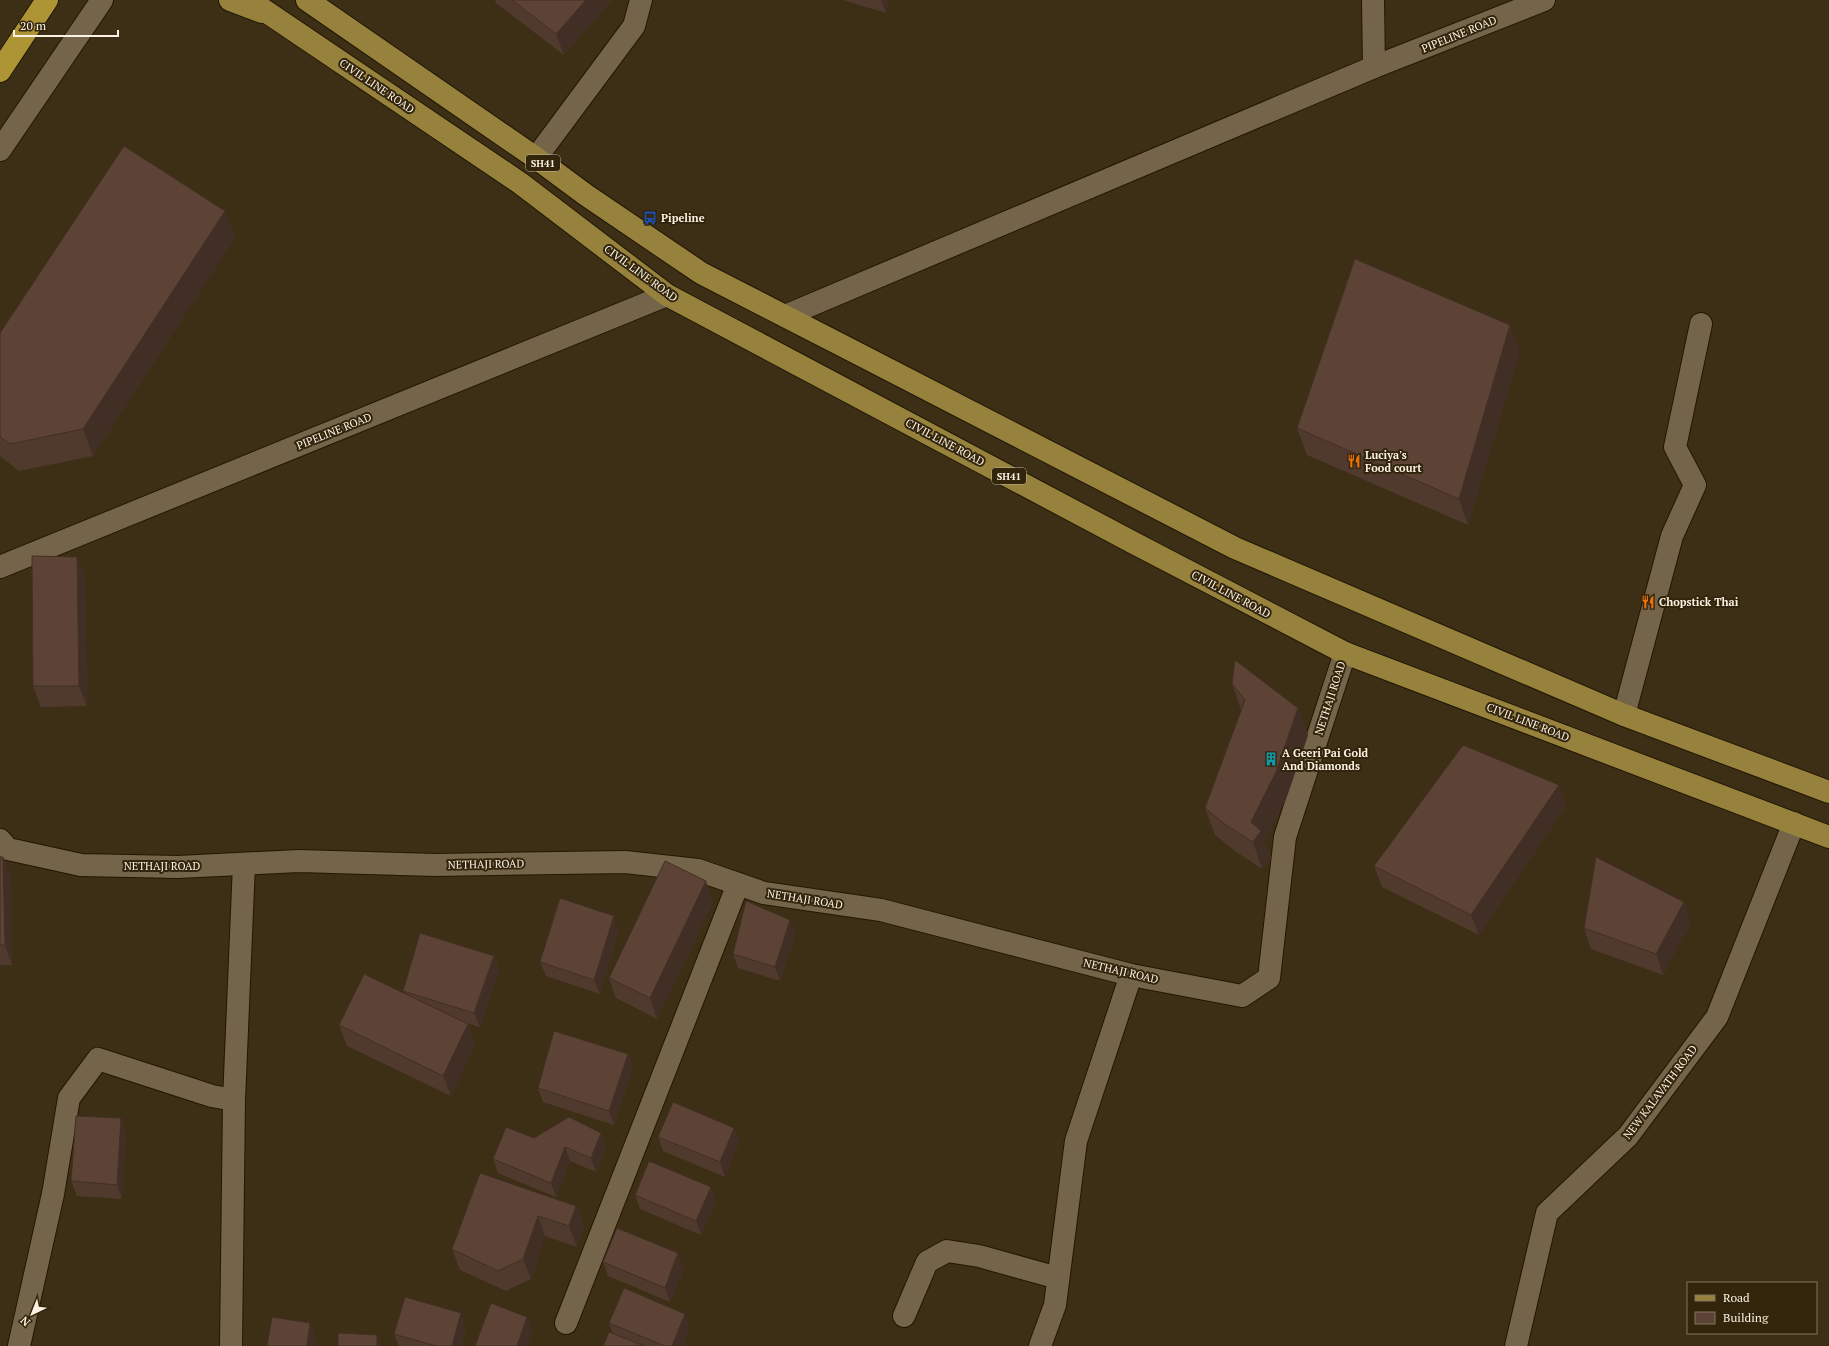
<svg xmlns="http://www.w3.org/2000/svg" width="1829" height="1346" viewBox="0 0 1829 1346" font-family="'PT Serif',serif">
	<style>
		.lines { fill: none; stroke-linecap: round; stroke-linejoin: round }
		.street-casing { stroke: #231700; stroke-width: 24 }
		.secondary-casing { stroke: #231700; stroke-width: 24 }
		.primary-casing { stroke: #231700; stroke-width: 24 }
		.highway-casing { stroke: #231700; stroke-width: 24 }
		.street { stroke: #73644a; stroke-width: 22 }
		.secondary { stroke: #73644a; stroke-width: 22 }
		.primary { stroke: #96813d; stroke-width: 22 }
		.highway { stroke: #ad9435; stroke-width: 22 }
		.wall { fill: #503a2e }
		.shaded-wall { fill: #412f25 }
		.building { fill: #5d4335; stroke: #412f25 }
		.labels { text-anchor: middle; stroke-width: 4; stroke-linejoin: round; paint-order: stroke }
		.shield { fill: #32250c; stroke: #bfb4a2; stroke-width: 1 }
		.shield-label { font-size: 10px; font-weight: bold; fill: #fbf2e3 }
		.street-label { font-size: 11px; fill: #fbf2e3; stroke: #32250c }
		.poi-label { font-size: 11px; font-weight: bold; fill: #fbf2e3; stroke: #32250c; text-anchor: start }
	</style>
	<rect width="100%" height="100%" fill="#3c2f16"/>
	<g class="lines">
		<!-- street casing -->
		<g class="street-casing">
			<g id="street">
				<polyline points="1373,0 1374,67"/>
				<polyline points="536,158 634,26 641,0"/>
				<polyline points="1624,715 1672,536 1695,485 1675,447 1701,324"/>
				<polyline points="0,840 8,849 81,865 178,867 299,861 435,865 625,862 698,870 764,893 881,910 1131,975 1242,996 1269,978 1285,837 1345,653"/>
				<polyline points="904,1316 927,1262 947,1251 979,1256 1058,1278"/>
				<polyline points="566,1323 738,884"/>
				<polyline points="19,1346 53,1194 69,1098 98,1059 212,1096 234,1100 244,864"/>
				<polyline points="231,1346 234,1100"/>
				<polyline points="1040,1346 1055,1305 1076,1141 1131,975"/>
				<polyline points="1516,1346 1547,1213 1628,1136 1717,1017 1794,823"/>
			</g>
		</g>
		<!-- secondary casing -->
		<g class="secondary-casing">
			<g id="secondary">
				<polyline points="0,150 102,0"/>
				<polyline points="785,316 1374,67 1544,0"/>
				<polyline points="0,567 667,295"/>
			</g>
		</g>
		<!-- primary casing -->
		<g class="primary-casing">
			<g id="primary">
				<polyline points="230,0 262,12"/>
				<polyline points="249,0 520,183 667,295 1132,542 1345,653 1829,837"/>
				<polyline points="307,0 536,158 586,195 701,273 849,349 1235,548 1624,715 1829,792"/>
			</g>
		</g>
		<!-- highway casing -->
		<g class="highway-casing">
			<polyline id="highway" points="0,71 47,0"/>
		</g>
		<!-- street -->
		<use href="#street" class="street"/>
		<!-- secondary -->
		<use href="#secondary" class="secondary"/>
		<!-- primary -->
		<use href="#primary" class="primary"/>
		<!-- highway -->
		<use href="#highway" class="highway"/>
	</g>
	<!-- wall -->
	<g class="wall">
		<polygon points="495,0 610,0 611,1 564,55 496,3"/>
		<polygon points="843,0 889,0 886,13"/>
		<polygon points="225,211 235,237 93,456 19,471 0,456 0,333"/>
		<polygon points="1520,351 1468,525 1307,455 1297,428"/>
		<polygon points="85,577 87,706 41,707 33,686"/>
		<polygon points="1232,684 1298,708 1308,735 1286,799 1264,841 1271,858 1262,869 1235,851 1215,835 1205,808 1241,710"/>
		<polygon points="1559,785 1566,806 1479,935 1382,887 1374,866"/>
		<polygon points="0,857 3,857 11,878 12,965 0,965"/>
		<polygon points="713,902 657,1019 616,998 609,978"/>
		<polygon points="790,920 795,934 780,981 738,968 733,954"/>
		<polygon points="1691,922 1663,975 1591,949 1584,928"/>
		<polygon points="619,930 600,994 546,976 540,962"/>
		<polygon points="494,956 499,971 480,1027 462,1022 475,1045 451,1096 347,1046 339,1025 405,994 403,991"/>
		<polygon points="628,1054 633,1068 614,1125 543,1102 538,1088"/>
		<polygon points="734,1128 739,1142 725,1177 663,1151 658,1137"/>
		<polygon points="126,1133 122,1199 77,1196 71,1181"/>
		<polygon points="601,1133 606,1147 596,1172 570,1161 556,1197 498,1173 493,1159 534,1138"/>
		<polygon points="480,1173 576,1206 584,1226 577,1247 545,1236 531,1279 506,1291 460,1270 452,1249"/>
		<polygon points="635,1195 716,1201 701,1235 640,1209"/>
		<polygon points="603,1262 684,1268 670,1302 608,1276"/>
		<polygon points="609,1323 690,1328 683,1346 603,1346 613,1334"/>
		<polygon points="466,1327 461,1346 399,1346 394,1334"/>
	</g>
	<!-- shaded-wall -->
	<g class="shaded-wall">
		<polygon points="586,0 610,0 611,1 564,55 556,34"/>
		<polygon points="881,0 889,0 886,13"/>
		<polygon points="225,211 235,237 93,456 83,429"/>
		<polygon points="1510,325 1520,351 1468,525 1459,499"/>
		<polygon points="77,557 85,577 87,706 79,686"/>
		<polygon points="1298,708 1308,735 1286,799 1264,841 1271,858 1262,869 1253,842 1251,822"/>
		<polygon points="1559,785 1566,806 1479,935 1471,915"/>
		<polygon points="3,857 11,878 12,965 5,945"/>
		<polygon points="706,881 713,902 657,1019 650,998"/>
		<polygon points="1684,902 1691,922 1663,975 1656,954"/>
		<polygon points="614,916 619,930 600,994 594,980"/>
		<polygon points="790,920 795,934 780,981 775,967"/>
		<polygon points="494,956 499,971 480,1027 474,1013"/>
		<polygon points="468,1024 475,1045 451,1096 443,1076"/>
		<polygon points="628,1054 633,1068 614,1125 609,1111"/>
		<polygon points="121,1118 126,1133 122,1199 117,1185"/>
		<polygon points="734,1128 739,1142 725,1177 720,1162"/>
		<polygon points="601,1133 606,1147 596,1172 591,1158"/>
		<polygon points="565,1147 570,1161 556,1197 551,1183"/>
		<polygon points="711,1187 716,1201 701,1235 696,1221"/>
		<polygon points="576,1206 584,1226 577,1247 569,1226"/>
		<polygon points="538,1216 545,1236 531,1279 523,1259"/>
		<polygon points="678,1253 684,1268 670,1302 665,1288"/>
		<polygon points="461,1313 466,1327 461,1346 452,1346"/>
		<polygon points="685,1314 690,1328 683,1346 672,1346"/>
		<polygon points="527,1317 533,1331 527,1346 517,1346"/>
		<polygon points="310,1323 316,1338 314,1346 307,1346"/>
		<polygon points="377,1335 381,1346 377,1346"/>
	</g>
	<!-- building -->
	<g class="building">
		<polygon points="512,0 586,0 556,34"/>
		<polygon points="124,146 225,211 83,429 10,444 0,437 0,333"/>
		<polygon points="1355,259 1510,325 1459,499 1297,428"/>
		<polygon points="32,556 77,557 79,686 33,686"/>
		<polygon points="1235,660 1298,708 1276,772 1251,822 1261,831 1253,842 1226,825 1205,808 1245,700 1232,684"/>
		<polygon points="1463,745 1559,785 1471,915 1374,866"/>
		<polygon points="0,857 3,857 5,945 0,945"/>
		<polygon points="1596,857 1684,902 1656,954 1584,928"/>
		<polygon points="665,861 706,881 650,998 609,978"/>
		<polygon points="560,898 614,916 594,980 540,962"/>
		<polygon points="746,901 790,920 775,967 733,954"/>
		<polygon points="420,933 494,956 474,1013 403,991"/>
		<polygon points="364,974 468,1024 443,1076 339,1025"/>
		<polygon points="554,1031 628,1054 609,1111 538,1088"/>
		<polygon points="673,1102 734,1128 720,1162 658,1137"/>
		<polygon points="76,1116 121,1118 117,1185 71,1181"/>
		<polygon points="569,1117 601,1133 591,1158 565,1147 551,1183 493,1159 506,1127 534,1138"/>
		<polygon points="649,1161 711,1187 696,1221 635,1195"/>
		<polygon points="480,1173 576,1206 569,1226 538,1216 523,1259 498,1271 452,1249"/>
		<polygon points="617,1228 678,1253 665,1288 603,1262"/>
		<polygon points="624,1288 685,1314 672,1346 665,1346 609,1323"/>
		<polygon points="405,1297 461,1313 452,1346 436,1346 394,1334"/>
		<polygon points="491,1303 527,1317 517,1346 475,1346"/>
		<polygon points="272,1317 310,1323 307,1346 267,1346"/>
		<polygon points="609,1332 644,1346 603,1346"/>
		<polygon points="338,1333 377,1335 377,1346 338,1346"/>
	</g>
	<!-- icons -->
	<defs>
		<g id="bus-bare" transform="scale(1.08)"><path d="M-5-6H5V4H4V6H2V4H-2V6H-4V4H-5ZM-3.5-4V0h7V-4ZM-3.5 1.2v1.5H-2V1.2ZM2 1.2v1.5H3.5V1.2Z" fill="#1a4fb4" stroke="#32250c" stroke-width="2.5" paint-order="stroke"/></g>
		<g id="restaurant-bare" transform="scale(1.08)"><path d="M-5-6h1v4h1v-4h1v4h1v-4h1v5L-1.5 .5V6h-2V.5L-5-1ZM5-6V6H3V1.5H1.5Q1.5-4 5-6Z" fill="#e8710a" stroke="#32250c" stroke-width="2.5" paint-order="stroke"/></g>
		<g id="building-bare" transform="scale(1.08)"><path d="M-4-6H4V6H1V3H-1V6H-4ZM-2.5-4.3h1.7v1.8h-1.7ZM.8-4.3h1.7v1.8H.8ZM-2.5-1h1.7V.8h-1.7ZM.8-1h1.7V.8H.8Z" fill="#0f9aa8" stroke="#32250c" stroke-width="2.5" paint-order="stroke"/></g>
	</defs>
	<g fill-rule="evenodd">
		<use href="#bus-bare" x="650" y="218"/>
		<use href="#restaurant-bare" x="1354" y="461"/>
		<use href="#restaurant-bare" x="1648" y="602"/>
		<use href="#building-bare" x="1271" y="759"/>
	</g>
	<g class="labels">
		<!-- shield labels -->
		<g class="shield">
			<rect x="526" y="155" width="34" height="16" rx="3"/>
			<rect x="992" y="468" width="34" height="16" rx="3"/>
		</g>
		<g class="shield-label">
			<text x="543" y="167">SH41</text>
			<text x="1009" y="480">SH41</text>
		</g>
		<!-- street labels -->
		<g class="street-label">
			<text transform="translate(1459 34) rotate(-22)" y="4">PIPELINE ROAD</text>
			<text transform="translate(377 86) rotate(34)" y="4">CIVIL LINE ROAD</text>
			<text transform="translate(641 273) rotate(36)" y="4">CIVIL LINE ROAD</text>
			<text transform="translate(334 431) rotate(-22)" y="4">PIPELINE ROAD</text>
			<text transform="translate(945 442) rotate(28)" y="4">CIVIL LINE ROAD</text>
			<text transform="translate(1231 594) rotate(28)" y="4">CIVIL LINE ROAD</text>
			<text transform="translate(1330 698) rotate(-72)" y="4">NETHAJI ROAD</text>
			<text transform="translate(1528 722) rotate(21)" y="4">CIVIL LINE ROAD</text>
			<text transform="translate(486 864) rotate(-1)" y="4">NETHAJI ROAD</text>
			<text x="162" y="870">NETHAJI ROAD</text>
			<text transform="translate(805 899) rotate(9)" y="4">NETHAJI ROAD</text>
			<text transform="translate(1121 971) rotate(13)" y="4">NETHAJI ROAD</text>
			<text transform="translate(1660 1092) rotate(-53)" y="4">NEW KALAVATH ROAD</text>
		</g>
		<!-- poi labels -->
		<g class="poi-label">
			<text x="661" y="222">Pipeline</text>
			<text x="1365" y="459">Luciya's<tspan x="1365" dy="13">Food court</tspan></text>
			<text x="1659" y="606">Chopstick Thai</text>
			<text x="1282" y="757">A Geeri Pai Gold<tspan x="1282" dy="13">And Diamonds</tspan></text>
		</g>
	</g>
	<!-- legend -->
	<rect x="1687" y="1282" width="130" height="52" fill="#32250c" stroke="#827762"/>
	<rect x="1695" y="1295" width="20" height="6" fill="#96813d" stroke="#827762"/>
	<text x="1723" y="1302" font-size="12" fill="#fbf2e3">Road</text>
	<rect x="1695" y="1312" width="20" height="12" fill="#5d4335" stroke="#827762"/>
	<text x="1723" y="1322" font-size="12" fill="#fbf2e3">Building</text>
	<!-- north arrow -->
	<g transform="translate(32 1314) rotate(223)" stroke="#32250c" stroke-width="3" paint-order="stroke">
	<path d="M0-3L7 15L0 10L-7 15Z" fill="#fbf2e3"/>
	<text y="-6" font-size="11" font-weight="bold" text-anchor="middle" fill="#fbf2e3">N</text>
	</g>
	<!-- scale -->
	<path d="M14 30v6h104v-6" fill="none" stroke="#fbf2e3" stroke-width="2"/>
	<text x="20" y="30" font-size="12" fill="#fbf2e3" stroke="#32250c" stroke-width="3" paint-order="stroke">20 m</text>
</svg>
